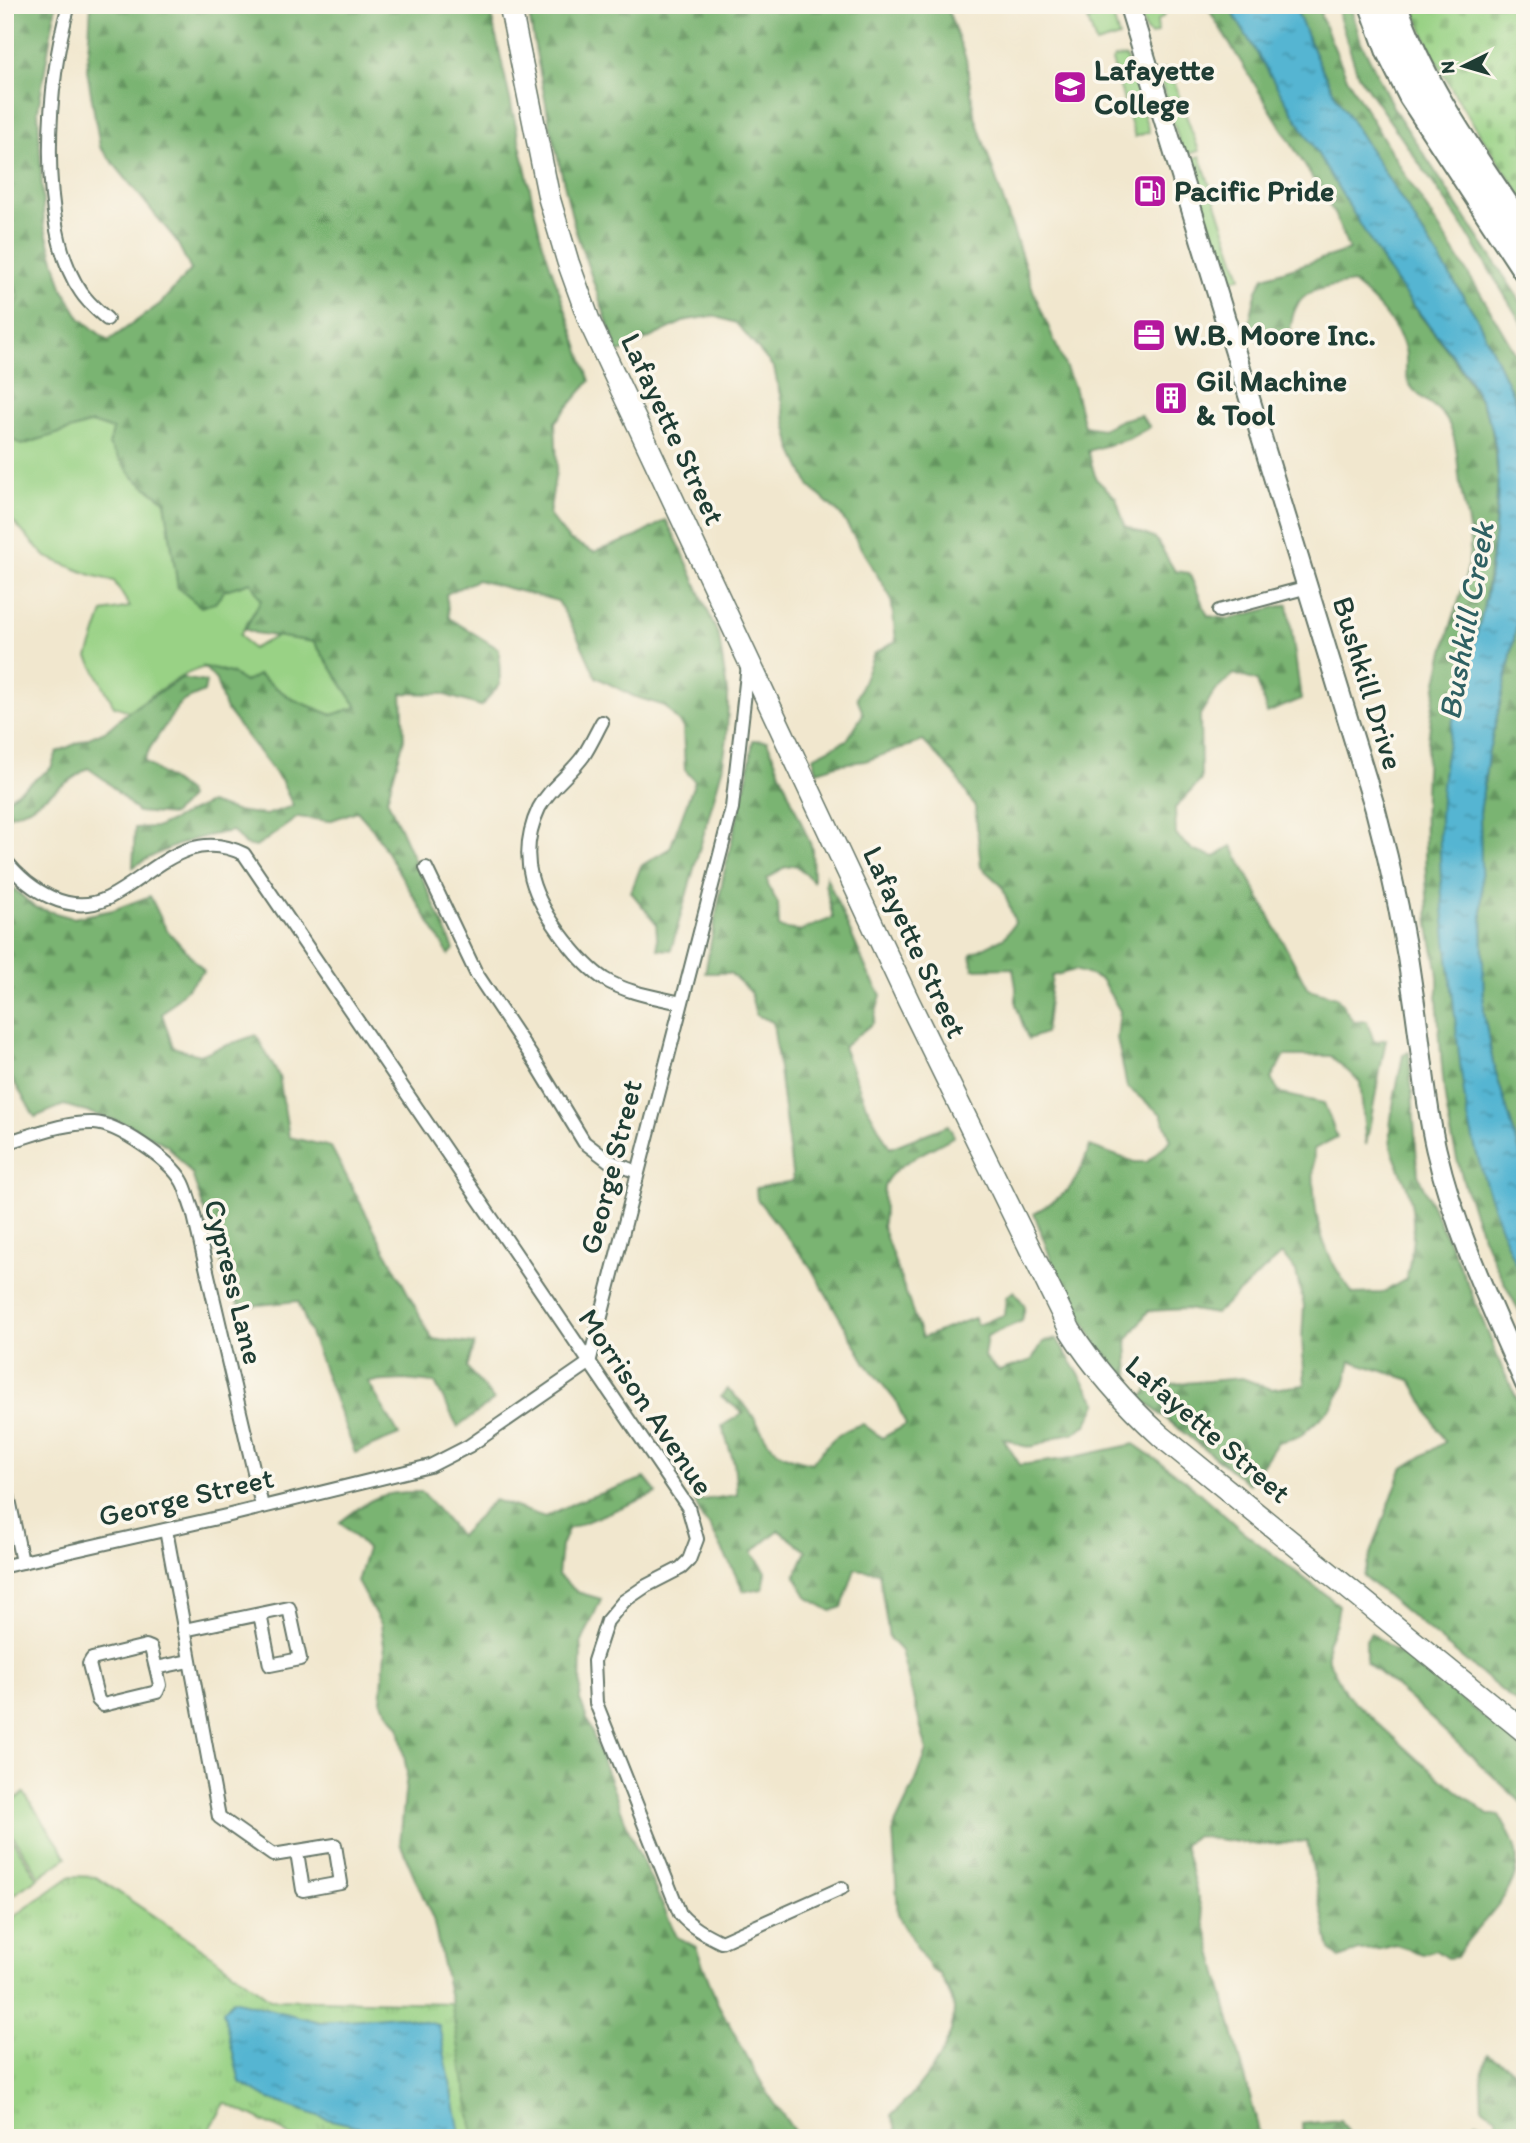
<svg xmlns="http://www.w3.org/2000/svg" width="1530" height="2143" viewBox="0 0 1530 2143" font-family="Itim,sans-serif">
	<style>
		.grass { fill: #99d285; stroke: #5c885c; stroke-width: 2 }
		.forest { fill: url(#forest-firs); stroke: #4c7853; stroke-width: 2 }
		.cemetery { fill: url(#cemetery-stones); stroke: #5c885c; stroke-width: 2 }
		.park { fill: url(#park-tufts); stroke: #5c885c; stroke-width: 2 }
		.water { fill: url(#water-ripples); stroke: #3a7983; stroke-width: 2 }
		.lines { fill: none; stroke-linecap: round; stroke-linejoin: round }
		.street-casing { stroke: #68786a; stroke-width: 16 }
		.secondary-casing { stroke: #68786a; stroke-width: 23 }
		.primary-casing { stroke: #68786a; stroke-width: 24 }
		.highway-casing { stroke: #68786a; stroke-width: 28 }
		.street { stroke: #fff; stroke-width: 12 }
		.secondary { stroke: #fff; stroke-width: 19 }
		.primary { stroke: #fff; stroke-width: 21 }
		.highway { stroke: #fff; stroke-width: 24 }
		.labels { text-anchor: middle; stroke-width: 7; stroke-linejoin: round; paint-order: stroke }
		.poi-label { font-size: 30px; font-weight: bold; fill: #1f3d34; stroke: #fbf7ec; text-anchor: start }
		.street-label { font-size: 30px; fill: #1f3d34; stroke: #fbf7ec }
		.water-label { font-size: 32px; font-style: italic; fill: #2f6163; stroke: #fbf7ec }
	</style>
	<defs>
		<pattern id="forest-firs" width="22" height="20" patternUnits="userSpaceOnUse" patternTransform="scale(1.75)"><rect width="22" height="20" fill="#7ab472"/><path d="M5 1l3.5 6h-7zM16 11l3.5 6h-7z" fill="#63945e"/></pattern>
		<pattern id="cemetery-stones" width="16" height="16" patternUnits="userSpaceOnUse" patternTransform="scale(1.75)"><rect width="16" height="16" fill="#99d285"/><path d="M2 7V4a2 2 0 0 1 4 0v3zM10 15v-3a2 2 0 0 1 4 0v3z" fill="#83b573"/></pattern>
		<pattern id="park-tufts" width="24" height="20" patternUnits="userSpaceOnUse" patternTransform="scale(1.75)"><rect width="24" height="20" fill="#99d285"/><path d="M3 7l-1-3M5 7V3M7 7l1-3M15 17l-1-3M17 17v-4M19 17l1-3" fill="none" stroke="#83b573"/></pattern>
		<pattern id="water-ripples" width="26" height="14" patternUnits="userSpaceOnUse" patternTransform="scale(1.75)"><rect width="26" height="14" fill="#54b5d2"/><path d="M2 4q2-2 4 0t4 0M15 11q2-2 4 0t4 0" fill="none" stroke="#4594ab"/></pattern>
	</defs>
	<rect width="100%" height="100%" fill="#fbf7ec"/>
	<filter id="ink" filterUnits="userSpaceOnUse"><feTurbulence type="fractalNoise" baseFrequency=".0143" numOctaves="2"/><feDisplacementMap in="SourceGraphic" scale="14" xChannelSelector="R" yChannelSelector="G"/><feConvolveMatrix kernelMatrix="1 2 1 2 8 2 1 2 1" color-interpolation-filters="sRGB"/></filter>
	<filter id="wash" filterUnits="userSpaceOnUse"><feTurbulence type="fractalNoise" baseFrequency=".00686" numOctaves="4" result="noise"/><feDisplacementMap in="SourceGraphic" scale="28" xChannelSelector="R" yChannelSelector="G"/><feGaussianBlur stdDeviation="1.57" result="paint"/><feColorMatrix in="noise" values="0 0 0 0 0 0 0 0 0 0 0 0 0 0 0 0 0 1.4 0 .05"/><feComposite in="paint" operator="in"/></filter>
	<g filter="url(#wash)">
		<rect width="100%" height="100%" fill="#f1e7ce"/>
		<!-- grass -->
		<g class="grass">
			<polygon points="1137,5 1175,5 1166,9 1164,16 1157,21 1158,32 1151,35 1146,31"/>
			<polygon points="1112,13 1119,37 1096,44 1088,20"/>
			<polygon points="1126,57 1149,132 1135,137 1112,61 1114,58"/>
			<path d="M 1163,69 L 1170,71 L 1172,75 C 1180,101 1190,125 1199,151 L 1183,155 L 1159,74 Z"/>
			<polygon points="1200,156 1241,277 1222,284 1185,161"/>
			<polygon points="5,238 7,259 19,299 5,320"/>
			<path d="M 92,423 L 113,430 L 134,478 L 165,501 L 178,588 L 215,603 L 225,590 L 251,582 L 261,600 L 240,635 L 252,649 L 277,636 L 314,642 L 357,707 L 332,715 L 292,699 L 259,675 L 245,682 C 234,675 216,665 202,668 C 179,674 149,698 129,711 L 114,706 L 88,657 L 103,612 L 130,607 L 114,581 L 91,575 L 46,557 L 8,516 L 5,503 L 5,434 L 22,445 Z"/>
			<polygon points="24,1793 67,1857 40,1876 5,1824 5,1806"/>
			<polygon points="5,1829 38,1878 11,1896 5,1887"/>
		</g>
		<!-- forest -->
		<g class="forest">
			<path d="M 5,5 L 56,5 L 38,110 L 44,225 L 62,287 L 80,318 L 108,341 L 160,304 L 191,270 L 176,240 L 100,147 L 87,70 L 91,5 L 489,5 L 541,238 L 590,381 L 555,422 L 557,465 L 549,515 L 569,540 L 594,552 L 636,537 L 666,520 L 682,551 L 719,637 L 728,698 L 727,738 L 722,769 L 671,950 L 658,949 L 656,923 L 631,892 L 641,866 L 670,848 L 695,781 L 685,770 L 683,727 L 665,706 L 633,696 L 596,677 L 577,635 L 558,601 L 477,580 L 446,594 L 449,618 L 499,649 L 500,684 L 481,706 L 442,694 L 402,693 L 404,739 L 387,799 L 454,949 L 449,955 L 373,829 L 357,811 L 329,821 L 298,817 L 256,847 L 245,845 L 233,831 C 197,836 164,848 133,867 L 135,828 L 158,827 L 209,803 L 235,811 L 266,815 L 293,806 L 282,782 L 225,708 L 216,680 L 204,667 L 231,673 L 245,682 L 258,675 L 292,699 L 332,715 L 357,707 L 314,642 L 255,633 L 245,629 L 261,600 L 251,582 L 225,590 L 215,603 L 201,607 L 178,588 L 165,501 L 134,478 L 109,445 L 113,430 L 92,423 L 21,445 L 5,434 L 5,320 L 19,299 L 7,259 L 5,238 Z"/>
			<path d="M 527,5 L 946,5 L 966,59 L 974,113 L 1034,293 L 1074,387 L 1084,426 L 1102,429 L 1121,420 L 1140,415 L 1150,427 L 1128,439 L 1088,451 L 1096,479 L 1116,498 L 1125,526 L 1156,539 L 1175,571 L 1189,573 L 1208,616 L 1229,619 L 1288,604 L 1301,699 L 1267,713 L 1257,681 L 1234,674 L 1214,692 L 1200,715 L 1201,780 L 1175,808 L 1176,835 L 1194,851 L 1215,857 L 1232,846 L 1308,989 L 1337,997 L 1354,1022 L 1367,1021 L 1374,1042 L 1386,1039 L 1366,1145 L 1360,1082 L 1331,1056 L 1284,1056 L 1271,1079 L 1281,1094 L 1324,1103 L 1337,1137 L 1314,1149 C 1311,1208 1317,1247 1353,1294 L 1382,1293 L 1406,1279 C 1414,1248 1417,1217 1407,1187 C 1401,1169 1390,1154 1390,1135 C 1389,1114 1400,1076 1403,1054 L 1409,1052 L 1418,1175 L 1467,1282 L 1502,1368 L 1525,1415 L 1525,1710 L 1363,1576 L 1402,1469 L 1445,1442 L 1411,1380 L 1351,1361 L 1345,1385 L 1331,1408 L 1299,1437 L 1278,1442 L 1249,1484 L 1141,1399 L 1151,1386 L 1242,1378 L 1271,1389 L 1305,1385 L 1302,1338 L 1304,1306 L 1296,1272 L 1282,1254 L 1215,1314 L 1186,1309 L 1148,1311 L 1127,1341 L 1129,1378 L 1100,1352 L 1052,1262 L 1034,1213 C 1071,1193 1075,1186 1090,1146 L 1134,1162 L 1147,1162 L 1171,1140 L 1161,1114 L 1127,1087 L 1117,1038 L 1120,1011 L 1101,979 L 1075,970 L 1052,976 L 1045,1033 L 1028,1039 L 1016,1005 L 1016,987 L 1013,968 L 973,969 L 971,954 L 1005,937 L 1015,922 L 1002,886 L 981,867 L 975,807 L 954,773 L 923,741 L 865,761 L 840,764 L 817,771 L 813,757 L 847,740 L 863,714 L 857,697 L 874,654 L 896,641 L 891,598 L 841,515 L 810,487 L 792,449 L 774,368 L 736,323 L 714,316 L 687,320 L 618,353 L 575,229 L 550,125 Z"/>
			<path d="M 1198,5 L 1228,5 L 1386,267 L 1418,313 L 1452,356 L 1479,399 L 1491,424 L 1498,477 L 1494,539 L 1483,610 L 1448,745 L 1443,776 L 1443,891 L 1449,964 L 1468,1115 L 1477,1154 L 1525,1285 L 1525,1321 C 1487,1256 1457,1180 1446,1105 C 1441,1069 1440,1033 1437,997 C 1442,973 1431,948 1429,924 C 1425,873 1423,821 1426,770 C 1428,727 1436,681 1447,639 C 1455,609 1469,578 1470,546 C 1471,525 1463,505 1460,484 C 1457,462 1458,442 1448,422 C 1439,405 1420,401 1410,385 C 1403,374 1408,361 1405,349 C 1397,323 1374,300 1353,283 C 1312,290 1291,290 1290,338 L 1284,342 L 1263,346 L 1248,328 L 1257,290 L 1264,277 L 1349,250 L 1334,213 L 1209,10 Z"/>
			<polygon points="1294,5 1320,5 1321,17 1348,80 1404,173 1479,291 1525,370 1525,443 1515,399 1477,318 1337,98 1316,57"/>
			<polygon points="1338,5 1350,5 1361,42 1394,109 1525,308 1525,329 1464,228 1358,75 1340,19"/>
			<polygon points="1525,581 1525,1169 1493,1063 1484,1014 1480,813 1488,755 1509,665"/>
			<polygon points="182,678 206,682 204,692 181,702 150,748 144,761 186,791 189,797 182,806 172,815 138,812 105,780 88,768 29,808 5,817 5,801 51,768 57,752 107,730 129,711"/>
			<path d="M 753,740 L 767,741 L 812,848 L 813,881 L 796,865 L 783,868 L 767,879 L 769,888 L 778,903 L 779,928 L 800,931 L 833,918 L 825,884 L 826,876 L 869,975 L 881,995 L 873,1023 L 843,1047 L 866,1105 L 890,1148 L 948,1125 L 954,1136 C 936,1148 889,1165 884,1187 C 882,1200 886,1213 882,1226 L 922,1338 L 974,1318 L 977,1325 L 1004,1315 L 1006,1297 L 1014,1291 L 1025,1306 L 1022,1321 L 987,1336 L 984,1357 L 999,1371 L 1032,1360 L 1043,1342 L 1057,1339 L 1097,1403 L 1087,1424 L 1073,1434 C 1056,1432 1041,1450 1024,1446 C 1017,1445 1010,1440 1003,1438 L 1020,1465 L 1065,1459 L 1134,1444 L 1185,1480 L 1241,1530 L 1339,1605 L 1336,1623 L 1327,1643 L 1328,1660 L 1346,1694 L 1418,1760 L 1488,1815 L 1499,1815 C 1504,1824 1510,1834 1514,1844 C 1530,1890 1475,1923 1456,1957 L 1447,1958 L 1435,1950 L 1423,1954 L 1396,1945 L 1380,1949 L 1358,1950 L 1340,1958 L 1330,1950 L 1307,1841 L 1260,1845 L 1195,1836 L 1184,1844 L 1259,2131 L 1265,2138 L 889,2138 L 897,2129 L 891,2116 C 918,2090 954,2049 954,2010 C 954,1998 944,1984 940,1974 L 931,1970 L 898,1916 L 893,1829 L 915,1783 L 927,1751 L 901,1651 L 889,1638 L 879,1572 L 855,1569 L 842,1607 L 831,1611 L 808,1598 L 795,1576 L 806,1551 L 779,1530 L 752,1552 L 766,1572 L 763,1589 L 744,1591 L 710,1526 L 702,1518 L 695,1501 L 737,1495 L 734,1463 L 722,1426 L 743,1413 L 721,1396 L 727,1389 C 735,1396 745,1404 751,1413 C 772,1446 768,1454 812,1463 C 828,1443 837,1431 863,1424 L 882,1438 L 906,1425 L 896,1401 L 867,1365 L 810,1266 L 757,1199 L 756,1188 L 793,1181 L 773,1022 L 756,1015 L 750,991 L 730,973 L 705,973 L 724,873 L 748,773 Z"/>
			<polygon points="5,880 34,907 73,918 113,910 150,896 166,929 204,971 162,1014 173,1047 199,1055 256,1035 279,1076 289,1137 331,1147 432,1339 474,1344 467,1368 494,1400 458,1427 435,1383 404,1380 368,1382 399,1435 355,1453 298,1301 239,1307 225,1274 192,1174 167,1145 127,1124 64,1105 35,1117 5,1067"/>
			<path d="M 645,1478 L 657,1493 L 568,1529 L 561,1546 L 558,1575 L 577,1592 L 601,1599 L 581,1644 L 580,1700 L 632,1839 L 677,1937 L 696,1947 L 717,2002 L 766,2091 L 799,2138 L 474,2138 L 451,2003 L 433,1919 L 400,1843 L 407,1773 L 399,1727 L 381,1702 L 385,1652 L 381,1624 L 357,1582 L 367,1549 L 340,1522 C 373,1497 380,1491 422,1492 L 460,1536 L 494,1500 L 545,1517 L 576,1502 Z"/>
			<polygon points="1371,1633 1472,1707 1525,1752 1525,1806 1409,1698 1366,1662 1366,1640"/>
			<polygon points="1487,2054 1513,2070 1525,2091 1525,2138 1461,2138 1459,2134 1476,2121 1497,2132 1496,2116 1482,2107 1481,2079"/>
			<polygon points="1341,2120 1352,2138 1303,2138 1302,2124"/>
		</g>
		<!-- cemetery -->
		<path class="cemetery" d="M 1413,5 L 1525,5 L 1525,201 C 1484,139 1437,77 1413,5 Z"/>
		<!-- park -->
		<polygon class="park" points="71,1876 96,1877 210,1954 270,1999 451,2003 474,2138 350,2138 341,2133 339,2138 292,2138 283,2131 225,2103 205,2138 5,2138 5,1923"/>
		<!-- water -->
		<g class="water">
			<path d="M 1228,5 L 1294,5 L 1316,57 L 1337,98 L 1477,318 L 1515,399 L 1524,434 L 1525,581 L 1509,665 L 1488,755 L 1480,813 L 1484,1014 L 1493,1063 L 1525,1169 L 1525,1285 C 1501,1235 1480,1172 1468,1118 C 1460,1076 1457,1032 1452,990 C 1443,920 1435,846 1443,776 C 1449,721 1469,667 1482,614 C 1490,583 1493,550 1496,518 C 1499,488 1500,452 1490,422 C 1470,365 1418,318 1386,267 Z"/>
			<polygon points="233,2000 320,2022 399,2016 439,2025 461,2138 381,2138 357,2126 327,2119 267,2098 240,2082 223,2011"/>
		</g>
	</g>
	<g filter="url(#ink)">
		<g class="lines">
			<!-- street casing -->
			<g class="street-casing">
				<g id="street">
					<path d="M 69,5 C 47,77 36,228 81,292 C 88,303 97,310 107,319"/>
					<polyline points="1219,611 1308,587"/>
					<path d="M 602,722 C 596,733 591,744 584,755 C 571,774 550,787 539,808 C 515,859 534,900 566,941 C 577,955 589,969 604,979 C 627,993 655,997 681,1003"/>
					<path d="M 5,860 C 29,890 69,917 108,898 C 153,875 188,826 244,854 L 688,1507 L 697,1539 L 689,1560 L 681,1568 L 646,1586 L 624,1601 L 607,1621 L 594,1661 L 596,1703 L 680,1914 C 691,1927 705,1934 721,1942 L 842,1888"/>
					<polyline points="426,868 476,973 536,1063 584,1142 609,1161 637,1172"/>
					<path d="M 5,1143 C 33,1135 64,1122 94,1123 C 118,1124 170,1160 182,1181 C 187,1189 189,1202 193,1211 L 262,1506"/>
					<polyline points="5,1480 22,1562"/>
					<polyline points="166,1530 219,1817 273,1855 335,1845 341,1883 303,1890 297,1852"/>
					<polyline points="5,1566 226,1516 430,1466 469,1446 589,1363 732,808 748,665"/>
					<polyline points="184,1630 289,1608 300,1659 270,1665 260,1614"/>
					<polyline points="156,1668 151,1648 146,1646 92,1659 89,1664 98,1700 103,1705 157,1692 160,1685 156,1668 189,1661"/>
				</g>
			</g>
			<!-- secondary casing -->
			<g class="secondary-casing">
				<path id="secondary" d="M 1129,5 L 1375,808 C 1393,874 1406,939 1415,1007 C 1422,1054 1425,1102 1436,1149 C 1455,1231 1491,1306 1525,1383"/>
			</g>
			<!-- primary casing -->
			<g class="primary-casing">
				<path id="primary" d="M 510,5 L 549,198 L 568,262 L 590,323 L 909,1002 L 1070,1330 C 1096,1371 1126,1404 1161,1436 L 1525,1732"/>
			</g>
			<!-- highway casing -->
			<g class="highway-casing">
				<g id="highway">
					<polyline points="1372,5 1389,52 1411,96 1525,270"/>
					<path d="M 1395,5 C 1423,89 1477,160 1525,233"/>
				</g>
			</g>
			<!-- street -->
			<use href="#street" class="street"/>
			<!-- secondary -->
			<use href="#secondary" class="secondary"/>
			<!-- primary -->
			<use href="#primary" class="primary"/>
			<!-- highway -->
			<use href="#highway" class="highway"/>
		</g>
	</g>
	<!-- icons -->
	<defs>
		<g id="university-square" transform="scale(1.75)"><rect x="-9" y="-9" width="18" height="18" rx="4" fill="#b5179e" stroke="#fbf7ec"/><path d="M0-5L7-2L0 1L-7-2ZM-4 1L0 2.5L4 1V4Q0 6-4 4Z" fill="#fff"/></g>
		<g id="fuel-square" transform="scale(1.75)"><rect x="-9" y="-9" width="18" height="18" rx="4" fill="#b5179e" stroke="#fbf7ec"/><path d="M-5.5-6h7V0h2V4h1.3V-2.5L3-4.5l.8-.8L6-3V5H2.5V1h-1V6h-7ZM-4.2-4.7v3.2H.2V-4.7Z" fill="#fff"/></g>
		<g id="office-square" transform="scale(1.75)"><rect x="-9" y="-9" width="18" height="18" rx="4" fill="#b5179e" stroke="#fbf7ec"/><path d="M-6-3h4V-5.5h4V-3h4V5H-6ZM-1-4.5V-3h2v-1.5ZM-6 0V1H6V0Z" fill="#fff"/></g>
		<g id="building-square" transform="scale(1.75)"><rect x="-9" y="-9" width="18" height="18" rx="4" fill="#b5179e" stroke="#fbf7ec"/><path d="M-4-6H4V6H1V3H-1V6H-4ZM-2.5-4.3h1.7v1.8h-1.7ZM.8-4.3h1.7v1.8H.8ZM-2.5-1h1.7V.8h-1.7ZM.8-1h1.7V.8H.8Z" fill="#fff"/></g>
	</defs>
	<g fill-rule="evenodd">
		<use href="#university-square" x="1070" y="87"/>
		<use href="#fuel-square" x="1150" y="191"/>
		<use href="#office-square" x="1149" y="335"/>
		<use href="#building-square" x="1171" y="398"/>
	</g>
	<g class="labels">
		<!-- poi labels -->
		<g class="poi-label">
			<text x="1094" y="80">Lafayette<tspan x="1094" dy="34">College</tspan></text>
			<text x="1174" y="201">Pacific Pride</text>
			<text x="1174" y="345">W.B. Moore Inc.</text>
			<text x="1196" y="391">Gil Machine<tspan x="1196" dy="34">&amp; Tool</tspan></text>
		</g>
		<!-- street labels -->
		<g class="street-label">
			<text transform="translate(673 429) rotate(65)" y="10">Lafayette Street</text>
			<text transform="translate(1368 683) rotate(73)" y="10">Bushkill Drive</text>
			<text transform="translate(915 942) rotate(65)" y="10">Lafayette Street</text>
			<text transform="translate(611 1167) rotate(-76)" y="10">George Street</text>
			<text transform="translate(234 1282) rotate(76)" y="10">Cypress Lane</text>
			<text transform="translate(646 1402) rotate(56)" y="10">Morrison Avenue</text>
			<text transform="translate(1208 1429) rotate(41)" y="10">Lafayette Street</text>
			<text transform="translate(186 1497) rotate(-13)" y="10">George Street</text>
		</g>
		<!-- water labels -->
		<g class="water-label">
			<text transform="translate(1466 621) rotate(-80)" y="11">Bushkill Creek</text>
		</g>
	</g>
	<!-- margin -->
	<rect width="1530" height="2143" fill="none" stroke="#fbf7ec" stroke-width="28"/>
	<!-- north arrow -->
	<g transform="translate(1464 66) rotate(265)" stroke="#fbf7ec" stroke-width="5" paint-order="stroke">
	<path d="M0-5L12 26L0 18L-12 26Z" fill="#1f3d34"/>
	<text y="-10" font-size="19" font-weight="bold" text-anchor="middle" fill="#1f3d34">N</text>
	</g>
</svg>
